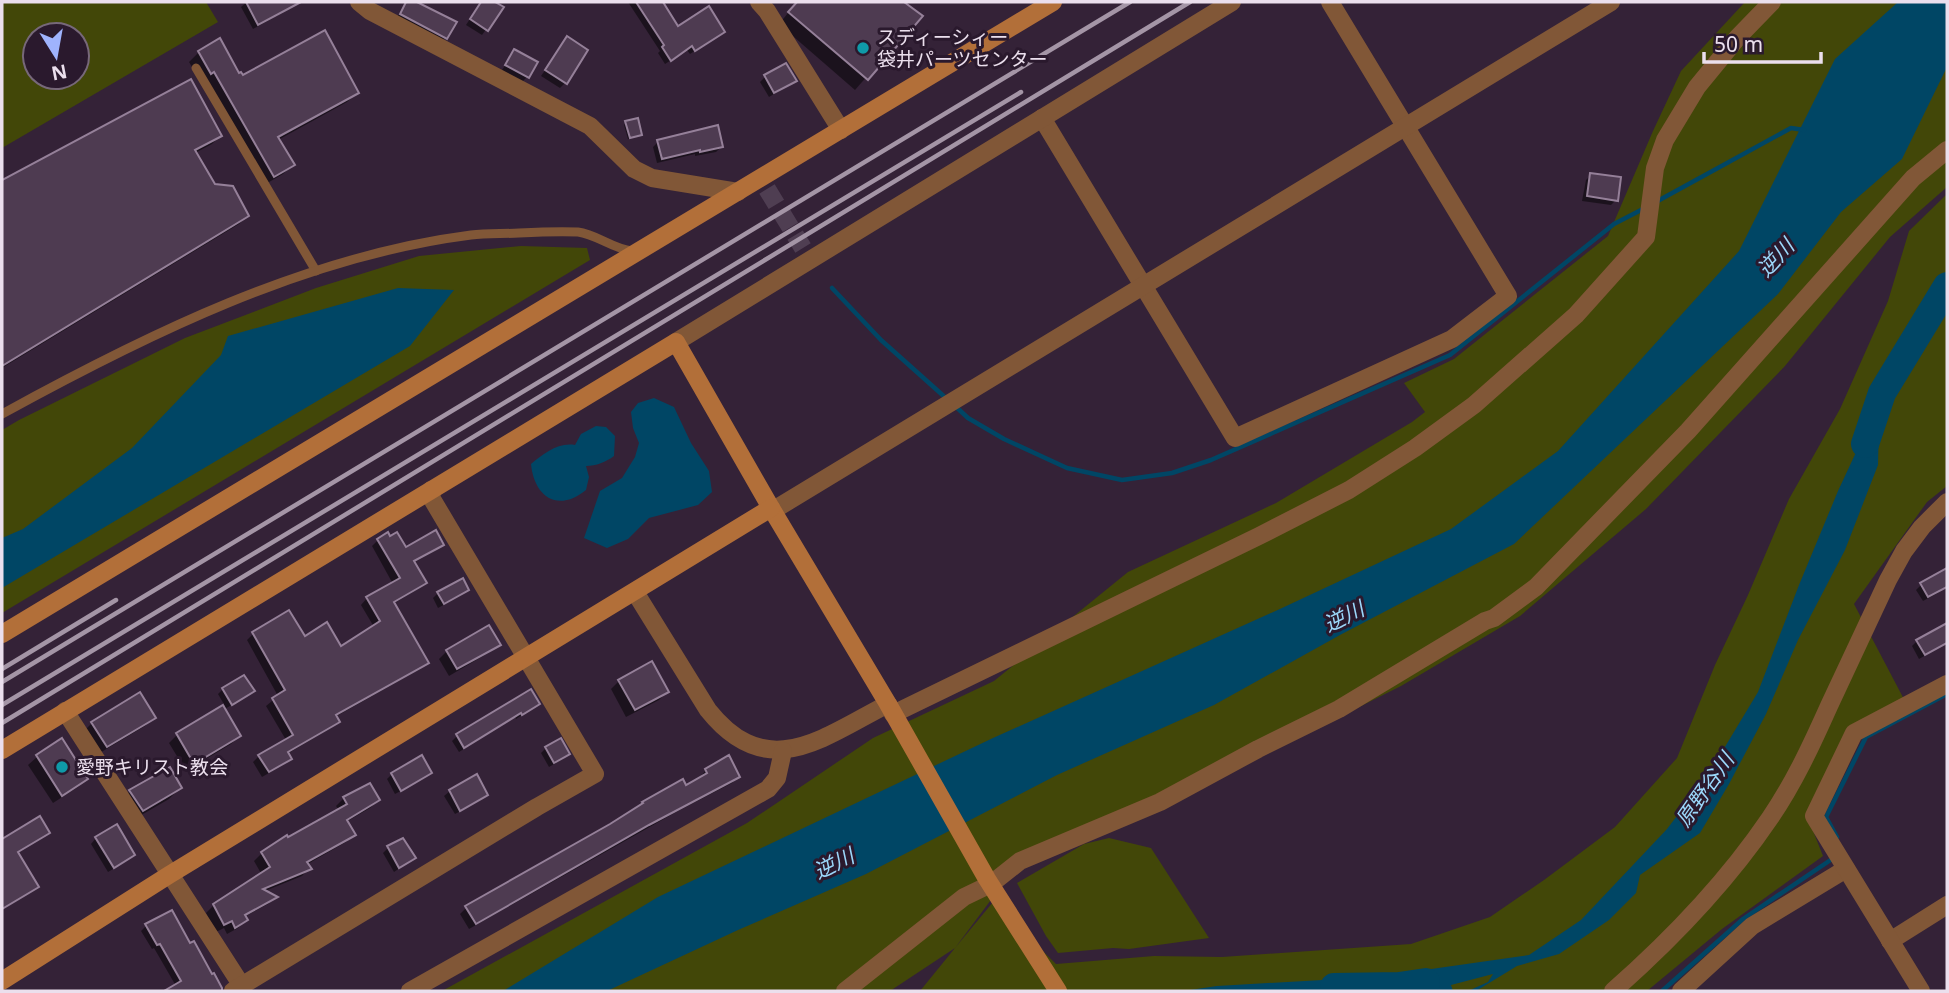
<svg xmlns="http://www.w3.org/2000/svg" width="1949" height="993" viewBox="0 0 1949 993" font-family="'Noto Sans','Noto Sans JP',sans-serif">
	<style>
		.green { fill: #424708; fill-rule: evenodd }
		.water { fill: #004665 }
		.shadow { fill: #0007 }
		.lines { fill: none; stroke-linecap: round; stroke-linejoin: round }
		.stream { stroke: #004665; stroke-width: 4.5 }
		.river { stroke: #004665; stroke-width: 28 }
		.building { fill: #4e3b51; stroke: #958099; stroke-width: 2 }
		.street-tunnel { stroke: #4f3e52; stroke-width: 18; stroke-dasharray: 18 9; stroke-linecap: butt }
		.lane { stroke: #815737; stroke-width: 9 }
		.street { stroke: #815737; stroke-width: 18 }
		.secondary { stroke: #b26f39; stroke-width: 18 }
		.rail { stroke: #a495a6; stroke-width: 4.5 }
		.culture-dot { fill: #0f9aa8; stroke: #2a192d; stroke-width: 2.5 }
		.labels { text-anchor: middle; stroke-width: 6; stroke-linejoin: round; paint-order: stroke }
		.poi-label { font-size: 19px; fill: #ebdfed; stroke: #2a192d; text-anchor: start }
		.water-label { font-size: 21px; font-style: italic; fill: #9bd7fa; stroke: #2a192d }
	</style>
	<rect width="100%" height="100%" fill="#342237"/>
	<!-- green -->
	<g class="green">
		<path d="M 2,2 L 206,2 L 218,22 L 2,148 ZM 35,35 L 77,35 L 77,77 L 35,77 Z"/>
		<polygon points="1745,2 1947,2 1947,187 1890,237 1785,366 1646,509 1520,616 1401,686 1222,776 1020,861 955,948 993,902 1056,964 1154,956 1222,957 1411,944 1490,917 1544,880 1615,827 1677,758 1715,665 1748,595 1789,499 1840,409 1888,301 1909,231 1947,194 1947,486 1927,502 1854,604 1907,705 1852,736 1808,818 1823,856 1722,929 1647,991 920,991 955,948 890,991 442,991 747,823 873,738 994,681 1128,572 1276,503 1412,422 1425,412 1404,383 1454,359 1608,236 1653,131 1681,71"/>
		<polygon points="521,246 587,248 590,260 2,613 2,430 19,420 185,338 316,288 419,256"/>
		<polygon points="1109,838 1151,848 1209,938 1129,949 1113,948 1058,953 1046,936 1017,883 1084,844"/>
	</g>
	<!-- water -->
	<g class="water">
		<polygon points="1898,2 1947,2 1947,67 1902,159 1841,212 1778,294 1514,544 1340,635 1214,705 1057,775 866,874 738,930 607,991 503,991 658,897 993,738 1282,608 1451,529 1558,451 1739,251 1835,59"/>
		<polygon points="1947,279 1947,308 1898,366 1915,331"/>
		<polygon points="398,288 454,290 410,346 2,588 2,538 23,529 132,448 221,355 228,336"/>
		<polygon points="1891,377 1879,422 1878,465 1845,550 1798,640 1766,714 1729,784 1700,833 1640,875 1636,893 1609,920 1559,954 1517,966 1476,991 1468,991 1488,982 1493,974 1451,985 1453,991 1423,991 1369,983 1372,991 1183,991 1217,986 1375,977 1529,955 1581,920 1667,829 1708,775 1758,692 1799,585 1838,491"/>
		<polygon points="654,398 674,407 691,443 709,471 712,492 698,505 649,518 628,539 607,548 584,538 600,491 622,478 635,457 639,443 633,428 631,412 638,403"/>
		<path d="M 596,426 L 606,427 L 615,436 L 614,456 C 606,462 596,466 586,466 L 589,477 L 586,490 C 582,493 576,497 571,499 C 546,507 533,486 531,464 C 543,454 558,442 575,445 L 581,434 Z"/>
	</g>
	<!-- shadow -->
	<g class="shadow">
		<polygon points="247,2 283,2 287,8 282,13 253,29 241,7"/>
		<polygon points="406,2 413,2 455,23 441,43 396,19"/>
		<polygon points="481,2 492,2 501,8 482,35 466,25"/>
		<polygon points="628,2 660,2 677,28 723,32 690,54 687,50 665,64 658,53 660,51"/>
		<polygon points="797,2 901,2 920,16 855,90 779,24"/>
		<polygon points="567,39 565,83 560,88 541,76"/>
		<polygon points="219,41 239,75 242,77 357,92 347,102 278,140 293,164 283,174 264,185 189,62 199,52"/>
		<polygon points="515,51 527,77 522,82 502,70"/>
		<polygon points="765,77 795,80 789,85 769,97 760,82"/>
		<polygon points="190,82 220,136 212,144 195,153 214,186 247,216 239,224 2,368 2,182"/>
		<polygon points="626,123 641,135 628,139 624,125"/>
		<polygon points="658,142 721,147 716,152 695,156 695,154 657,163 653,147"/>
		<polygon points="1591,175 1616,200 1611,205 1582,201 1586,180"/>
		<polygon points="378,540 405,549 442,545 435,551 413,563 425,583 418,589 393,604 426,662 420,669 335,717 338,722 331,728 287,754 290,758 283,765 262,777 253,762 259,756 286,740 266,706 278,696 247,640 253,634 304,638 340,648 374,627 361,605 367,598 393,584 372,546"/>
		<polygon points="1944,572 1947,583 1938,593 1923,601 1916,590 1921,585"/>
		<polygon points="467,590 462,595 438,608 433,598 438,593"/>
		<polygon points="1947,624 1947,643 1919,659 1912,646 1917,641"/>
		<polygon points="498,644 490,652 449,676 439,659 447,651"/>
		<polygon points="619,681 667,692 659,700 626,717 611,689"/>
		<polygon points="223,689 252,691 247,696 223,710 239,736 231,744 186,771 169,743 177,735 225,706 218,694"/>
		<polygon points="538,704 516,719 515,717 459,752 452,741 457,736"/>
		<polygon points="154,718 145,726 98,754 84,731 92,723"/>
		<polygon points="62,741 86,779 78,787 53,803 28,765 37,757"/>
		<polygon points="546,748 568,754 563,759 549,767 541,753"/>
		<polygon points="706,770 738,776 732,783 678,811 469,929 460,914 467,907 701,778 700,777"/>
		<polygon points="430,773 425,778 395,794 387,779 392,774"/>
		<polygon points="180,788 169,799 131,821 119,803 130,791"/>
		<polygon points="450,791 486,795 481,800 455,814 444,796"/>
		<polygon points="344,798 378,800 370,808 346,822 353,835 346,842 306,865 309,868 302,876 265,891 275,897 268,904 244,917 246,920 238,928 227,934 224,928 216,932 206,913 214,905 262,875 254,861 262,853 287,838 339,810 336,806"/>
		<polygon points="39,819 47,833 42,838 16,853 37,887 31,892 2,910 2,840"/>
		<polygon points="96,838 133,855 128,860 108,872 91,844"/>
		<polygon points="403,841 414,858 394,872 383,853 388,848"/>
		<polygon points="147,925 190,945 220,988 216,991 168,991 176,986 154,948 152,949 141,931"/>
	</g>
	<g class="lines">
		<!-- stream -->
		<g class="stream">
			<polyline points="1654,203 1791,128 1804,130"/>
			<polyline points="832,288 881,340 947,399"/>
			<polyline points="954,405 968,418 1004,439 1067,468 1122,480 1172,473 1211,460 1450,355 1614,224 1643,209"/>
			<polyline points="1837,837 1826,817 1866,737 1947,694"/>
			<polyline points="1662,991 1743,919 1835,857"/>
		</g>
		<!-- river -->
		<g class="river">
			<polyline points="1865,444 1882,393 1947,286"/>
			<polyline points="1334,987 1399,986 1426,982"/>
		</g>
	</g>
	<!-- building -->
	<g class="building">
		<polygon points="246,2 301,2 258,25"/>
		<polygon points="406,2 417,2 457,22 447,39 400,14"/>
		<polygon points="481,2 495,2 504,7 488,31 470,19"/>
		<polygon points="636,2 663,2 678,26 709,6 725,32 695,51 692,46 671,61 662,47 664,45"/>
		<polygon points="797,2 904,2 923,16 868,80 788,12"/>
		<polygon points="325,30 359,93 278,137 295,165 274,177 214,72 211,74 198,51 220,38 239,73 241,72 243,75"/>
		<polygon points="567,36 588,50 567,84 545,70"/>
		<polygon points="514,49 538,62 529,78 505,65"/>
		<polygon points="786,63 797,81 774,93 764,75"/>
		<polygon points="191,79 222,136 195,150 215,184 233,186 249,216 2,366 2,180"/>
		<polygon points="638,118 642,135 630,138 625,121"/>
		<polygon points="718,125 723,147 700,152 700,150 662,159 657,140"/>
		<polygon points="1590,173 1621,177 1618,201 1587,196"/>
		<polygon points="436,530 444,545 414,561 427,583 394,602 429,663 336,715 340,722 288,752 292,759 269,772 258,755 293,735 272,698 285,690 252,632 289,610 305,636 327,622 341,646 380,621 366,597 400,578 377,539 388,532 390,536 397,532 406,547"/>
		<polygon points="1947,568 1947,587 1928,597 1920,583"/>
		<polygon points="463,578 469,590 444,604 437,592"/>
		<polygon points="1947,623 1947,643 1925,655 1916,640"/>
		<polygon points="489,625 501,645 457,669 446,650"/>
		<polygon points="652,661 669,692 635,710 618,680"/>
		<polygon points="244,675 255,691 232,705 222,688"/>
		<polygon points="531,689 540,704 522,715 521,713 464,748 456,734"/>
		<polygon points="140,692 156,718 107,747 91,722"/>
		<polygon points="223,705 241,736 194,764 176,733"/>
		<polygon points="62,738 88,779 62,796 36,755"/>
		<polygon points="561,738 570,754 554,763 545,747"/>
		<polygon points="422,755 432,773 401,791 391,773"/>
		<polygon points="729,755 740,777 649,825 476,924 465,906 610,824 643,803 642,802 683,779 686,785 707,773 705,769"/>
		<polygon points="170,767 182,788 143,811 129,790"/>
		<polygon points="477,774 488,795 460,811 449,790"/>
		<polygon points="370,783 380,800 347,820 356,835 307,862 312,869 263,889 278,897 245,915 248,920 235,928 232,921 224,925 213,904 270,867 261,852 287,835 288,837 347,804 343,797"/>
		<polygon points="40,816 50,833 18,852 39,887 2,909 2,839"/>
		<polygon points="117,824 135,855 114,868 95,837"/>
		<polygon points="403,838 416,858 399,868 387,846"/>
		<polygon points="172,910 190,943 194,941 212,974 214,973 222,988 222,991 164,991 181,981 160,944 157,945 145,924"/>
	</g>
	<g class="lines">
		<!-- street-tunnel -->
		<polyline class="street-tunnel" points="767,189 803,248"/>
		<!-- lane -->
		<g class="lane">
			<polyline points="196,68 316,271"/>
			<path d="M 2,414 C 146,335 306,256 471,235 C 487,233 503,234 519,233 C 538,232 558,231 578,232 C 596,234 613,249 632,251"/>
		</g>
		<!-- street -->
		<g class="street">
			<polyline points="359,2 370,11 590,126 634,169 652,178 738,192"/>
			<polyline points="759,2 767,11 841,130"/>
			<polyline points="1042,118 1235,438 1452,339 1508,296 1330,2"/>
			<polyline points="676,342 1232,2"/>
			<polyline points="772,511 1611,2"/>
			<path d="M 635,592 L 708,710 C 767,784 822,738 888,704"/>
			<polyline points="65,711 242,986"/>
			<polyline points="893,714 1259,536 1349,490 1415,448 1474,405 1576,315 1646,237 1655,168 1665,140 1697,87 1738,37 1772,2"/>
			<polyline points="1890,941 1947,905"/>
			<polyline points="233,991 537,807 595,774 432,499 431,490"/>
			<polyline points="410,991 768,789 777,778 783,751"/>
			<polyline points="845,991 964,897 991,884 1020,861 1160,802 1258,749 1339,709 1485,621 1494,618 1536,587 1688,431 1913,178 1947,150"/>
			<path d="M 1613,991 C 1672,939 1726,883 1770,818 C 1794,783 1812,744 1829,706 C 1849,664 1868,622 1888,580 L 1904,551 L 1922,527 L 1947,502"/>
			<polyline points="1681,991 1752,926 1846,869"/>
			<polyline points="1921,991 1814,816 1854,733 1947,684"/>
		</g>
		<!-- secondary -->
		<g class="secondary">
			<polyline points="2,634 1053,2"/>
			<polyline points="2,750 676,342 771,508 888,704 987,879 1058,991"/>
			<polyline points="2,981 169,875 771,508"/>
		</g>
		<!-- rail -->
		<g class="rail">
			<polyline points="2,669 116,600"/>
			<polyline points="2,682 1130,2"/>
			<polyline points="2,705 1021,92"/>
			<polyline points="2,723 1190,2"/>
		</g>
	</g>
	<!-- markers -->
	<g class="culture-dot">
		<circle cx="863" cy="48" r="7"/>
		<circle cx="62" cy="767" r="7"/>
	</g>
	<g class="labels">
		<!-- poi labels -->
		<g class="poi-label">
			<text x="877" y="44">スディーシィー<tspan x="877" dy="22">袋井パーツセンター</tspan></text>
			<text x="76" y="774">愛野キリスト教会</text>
		</g>
		<!-- water labels -->
		<g class="water-label">
			<text transform="translate(1776 258) rotate(-47)" y="7">逆川</text>
			<text transform="translate(1344 617) rotate(-26)" y="7">逆川</text>
			<text transform="translate(1705 790) rotate(-55)" y="7">原野谷川</text>
			<text transform="translate(834 864) rotate(-26)" y="7">逆川</text>
		</g>
	</g>
	<!-- border -->
	<rect width="1949" height="993" fill="none" stroke="#ebdfed" stroke-width="7"/>
	<!-- north arrow -->
	<g transform="translate(56 56) rotate(169)"><circle r="33" fill="#2a192d" stroke="#77687a" stroke-width="2"/>
	<path d="M0-5L12 26L0 18L-12 26Z" fill="#9fb3fd"/>
	<text y="-10" font-size="19" font-weight="bold" text-anchor="middle" fill="#ebdfed">N</text>
	</g>
	<!-- scale -->
	<path d="M1704 52v10h117v-10" fill="none" stroke="#ebdfed" stroke-width="3.5"/>
	<text x="1714" y="52" font-size="21" fill="#ebdfed" stroke="#2a192d" stroke-width="5" paint-order="stroke">50 m</text>
</svg>
